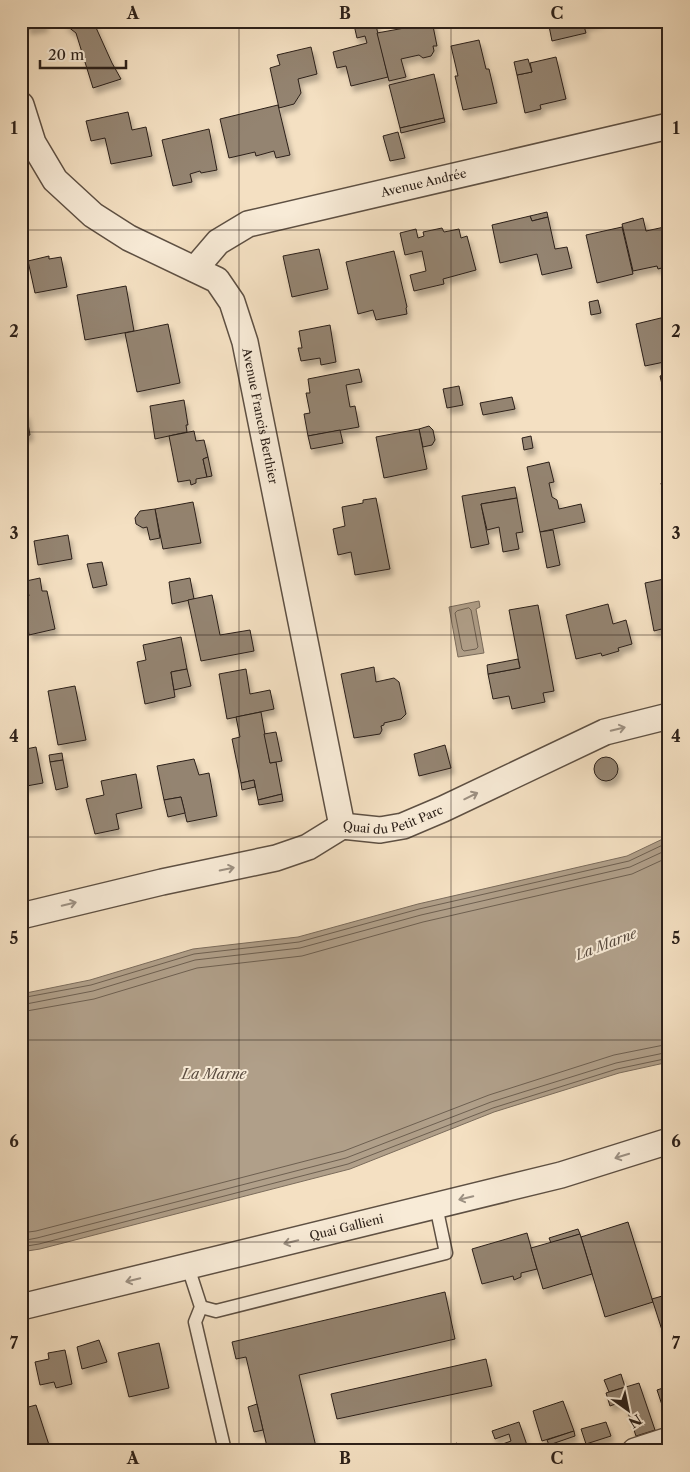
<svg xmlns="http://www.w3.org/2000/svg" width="690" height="1472" viewBox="0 0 690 1472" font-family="'Libre Caslon Text',serif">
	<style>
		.water { fill: #b09f89; stroke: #7b6c5c }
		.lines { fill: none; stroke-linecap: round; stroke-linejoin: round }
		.shore { stroke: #6e6051; stroke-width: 1 }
		.building { fill: #948471; stroke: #2c2019; filter: url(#shadow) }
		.lane-casing { stroke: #5e5043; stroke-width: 15 }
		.street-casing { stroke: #5e5043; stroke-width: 28 }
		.lane { stroke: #f8ebd7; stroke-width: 12 }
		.street { stroke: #f8ebd7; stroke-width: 25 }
		.oneway { stroke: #9c9082 }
		.grid { fill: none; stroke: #2c2019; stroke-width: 1; stroke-opacity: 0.55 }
		.labels { text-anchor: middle; stroke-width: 4; stroke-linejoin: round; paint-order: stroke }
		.street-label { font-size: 12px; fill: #2c2019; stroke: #f8ebd7 }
		.water-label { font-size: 14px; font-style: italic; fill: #5a4c40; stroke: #f8ebd7 }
		.neatline { fill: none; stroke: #2c2019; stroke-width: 2 }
		.grid-label { font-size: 16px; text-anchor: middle; font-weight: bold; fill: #2c2019 }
	</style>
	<defs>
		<filter id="shadow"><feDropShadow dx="3" dy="5.5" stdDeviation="2.5" flood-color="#0004"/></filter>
	</defs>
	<rect width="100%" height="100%" fill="#f4e0c2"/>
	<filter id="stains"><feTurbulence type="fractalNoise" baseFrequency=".004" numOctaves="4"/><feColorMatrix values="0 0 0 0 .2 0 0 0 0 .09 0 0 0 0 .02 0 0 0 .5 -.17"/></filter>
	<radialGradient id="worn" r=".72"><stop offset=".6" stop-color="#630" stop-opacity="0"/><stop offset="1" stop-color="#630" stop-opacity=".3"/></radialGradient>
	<!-- water -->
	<g class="water">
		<polygon points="479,601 480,607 476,609 484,653 458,657 449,607"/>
		<polygon points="669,836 669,1062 619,1073 494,1112 350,1169 40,1249 21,1252 21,994 90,980 193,949 298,937 418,904 627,856"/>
	</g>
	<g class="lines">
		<!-- shore -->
		<g class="shore">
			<polygon points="469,608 471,610 478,647 476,649 464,651 462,649 455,613 457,611"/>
			<polyline points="21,998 91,985 194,954 299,942 419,909 629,861 669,842"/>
			<polyline points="21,1005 93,991 195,960 300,948 421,915 630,867 669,849"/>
			<polyline points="21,1012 94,999 197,968 302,956 423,922 632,874 669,857"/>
			<polyline points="21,1233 36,1231 344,1151 489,1095 614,1055 669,1044"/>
			<polyline points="21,1241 37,1238 346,1158 491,1102 616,1063 669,1052"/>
			<polyline points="21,1247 39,1244 348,1164 493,1108 617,1069 669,1058"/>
		</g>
	</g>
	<!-- building -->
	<g class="building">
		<polygon points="26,21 44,21 45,26 28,29"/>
		<polygon points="68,21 93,21 112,63 121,79 93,88 76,33 63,23 69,23"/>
		<polygon points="369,21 375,21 388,77 351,86 346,66 337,68 333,52 367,43 365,36 357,38 354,25"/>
		<polygon points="409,21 432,21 437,46 433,46 434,51 431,56 423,58 419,55 401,59 406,77 389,81 377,33 410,27"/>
		<polygon points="548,21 602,21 584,26 586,33 552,41"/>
		<polygon points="479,40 486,69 489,69 497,103 463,110 455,76 458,76 451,46"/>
		<polygon points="311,47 317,74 298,79 301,93 294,104 279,108 270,68 280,65 277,55"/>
		<polygon points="556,57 566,99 540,105 541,109 525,113 517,75 532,72 530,63"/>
		<polygon points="528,59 532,72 517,75 514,62"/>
		<polygon points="434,74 444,118 400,128 389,85"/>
		<polygon points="278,105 290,155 276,158 274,151 256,156 255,152 229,158 220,119"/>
		<polygon points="128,112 132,130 146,127 152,156 111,164 105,138 91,141 86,121"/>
		<polygon points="444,118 445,122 401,133 400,128"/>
		<polygon points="209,129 217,170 201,173 200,171 190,174 192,182 173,186 162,140"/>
		<polygon points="398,132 405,158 390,161 383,136"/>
		<polygon points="547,212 548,217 532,221 530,216"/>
		<polygon points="530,216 532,221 548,217 555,249 567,247 572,268 542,275 537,254 500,263 492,225"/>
		<polygon points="643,218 646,231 669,226 669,266 658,269 657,266 633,271 622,224"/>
		<polygon points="622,227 633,274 597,283 586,235"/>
		<polygon points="442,228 444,232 459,229 461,238 467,236 476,270 443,279 444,284 414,291 410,275 426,271 422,251 405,255 400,233 416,229 418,238 424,236 423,232"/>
		<polygon points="319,249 328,289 292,297 283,256"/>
		<polygon points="394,251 407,307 406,308 407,314 376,320 373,310 358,314 346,262"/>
		<polygon points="49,256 49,259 61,257 67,287 35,293 28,261"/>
		<polygon points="126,286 134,331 85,340 77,295"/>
		<polygon points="598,300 601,313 591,315 589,302"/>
		<polygon points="669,316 669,361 645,366 636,324"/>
		<polygon points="168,324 180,383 137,392 125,333"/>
		<polygon points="330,325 336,362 321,365 320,358 301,361 298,348 302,348 299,331"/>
		<polygon points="359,369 362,382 346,385 350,407 355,406 359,427 308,436 304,414 310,413 306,393 310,393 308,379"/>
		<polygon points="669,373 669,399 665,397 660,376"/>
		<polygon points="459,386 463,405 447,408 443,389"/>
		<polygon points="512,397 515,409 483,415 480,403"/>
		<polygon points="184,400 188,425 186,425 187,432 155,439 150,406"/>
		<polygon points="26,413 30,435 21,437 21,414"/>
		<polygon points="429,426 433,430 435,440 432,445 423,447 419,429"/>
		<polygon points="419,429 427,469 384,478 376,437"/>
		<polygon points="340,430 343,443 311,449 308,436"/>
		<polygon points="194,431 196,441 204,440 208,457 203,459 207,477 196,479 196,483 191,485 190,480 178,482 169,436"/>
		<polygon points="531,436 533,448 524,450 522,438"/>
		<polygon points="208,457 212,476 207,477 203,459"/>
		<polygon points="549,462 554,482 549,483 552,497 557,500 559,509 581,504 585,522 540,532 527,467"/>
		<polygon points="669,481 669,503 666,504 661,483"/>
		<polygon points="515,487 517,498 481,504 489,544 471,548 462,496"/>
		<polygon points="376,498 390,569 355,575 351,552 338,555 333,529 345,526 342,507 363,503 363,500"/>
		<polygon points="517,498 523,532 516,533 519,549 503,552 499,527 487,530 481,504"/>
		<polygon points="193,502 201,543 163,549 155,509"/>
		<polygon points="155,509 160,538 150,540 147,527 143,528 136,524 135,518 140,511"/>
		<polygon points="553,530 560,565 547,568 540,532"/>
		<polygon points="68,535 72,559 38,565 34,541"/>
		<polygon points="102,562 107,585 93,588 87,564"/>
		<polygon points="40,578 42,591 47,591 55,629 29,635 23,598 29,596 26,581"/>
		<polygon points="190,578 194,599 172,604 169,582"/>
		<polygon points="669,578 669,627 654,631 645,583"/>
		<polygon points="212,595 220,635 250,630 254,651 201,661 188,600"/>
		<polygon points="608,604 613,624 626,620 632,644 618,648 619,651 602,656 601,653 576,659 566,615"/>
		<polygon points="538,605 554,691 543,693 545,702 512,709 509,696 493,699 488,674 520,668 509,610"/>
		<polygon points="181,637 187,669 171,672 175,697 145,704 137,662 146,660 143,645"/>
		<polygon points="518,659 520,668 488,674 487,665"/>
		<polygon points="374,667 376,682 394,678 399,682 406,714 401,719 384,723 384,725 381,726 382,730 380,734 354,738 341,674"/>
		<polygon points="187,669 191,686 174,690 171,672"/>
		<polygon points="246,669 250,694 270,690 274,709 227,719 219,674"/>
		<polygon points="75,686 86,740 58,745 48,691"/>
		<polygon points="261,712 270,763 276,762 282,794 258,800 254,780 241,783 232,739 240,737 236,717"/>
		<polygon points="276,732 282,761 270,763 264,734"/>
		<polygon points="445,745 451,768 419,776 414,754"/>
		<polygon points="36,747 43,783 21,787 21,750"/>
		<polygon points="62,753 63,760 50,762 49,755"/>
		<circle cx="606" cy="769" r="12"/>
		<polygon points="194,759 199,775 209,773 217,816 187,822 181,797 164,800 157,766"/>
		<polygon points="63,760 68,787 56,790 50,762"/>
		<polygon points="136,774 142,808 116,814 119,829 95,834 86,799 104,795 101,781"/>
		<polygon points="254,780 255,787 242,790 241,783"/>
		<polygon points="282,794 283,801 259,805 258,800"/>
		<polygon points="181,797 185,813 168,817 164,800"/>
		<polygon points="628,1222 653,1302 605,1317 581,1237"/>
		<polygon points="578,1229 580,1234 551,1243 549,1238"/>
		<polygon points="527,1233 537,1269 521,1273 521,1277 514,1280 513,1276 482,1284 472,1249"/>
		<polygon points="580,1234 592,1274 543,1289 531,1248"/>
		<polygon points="445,1292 455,1339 299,1375 317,1451 268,1451 246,1357 236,1359 232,1342"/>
		<polygon points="669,1294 669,1352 652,1299"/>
		<polygon points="99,1340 107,1362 82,1369 77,1347"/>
		<polygon points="159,1343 169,1388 129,1397 118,1353"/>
		<polygon points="65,1350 72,1384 56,1388 54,1382 40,1385 35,1362 49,1359 48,1353"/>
		<polygon points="486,1359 492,1386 337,1419 331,1394"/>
		<polygon points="621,1374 625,1387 609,1392 604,1380"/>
		<polygon points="639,1383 655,1430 636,1436 624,1401 610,1406 606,1393"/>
		<polygon points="669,1386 669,1409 664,1411 657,1390"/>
		<polygon points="563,1401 574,1431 542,1441 533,1411"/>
		<polygon points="257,1404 263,1430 254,1432 248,1407"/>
		<polygon points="36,1405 51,1451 21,1451 21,1409"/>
		<polygon points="519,1422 529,1451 498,1451 497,1446 511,1441 509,1434 495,1439 492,1431"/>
		<polygon points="606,1422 611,1436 586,1444 581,1429"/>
		<polygon points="574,1431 575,1436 549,1445 547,1440"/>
		<polygon points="457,1443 460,1451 434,1451"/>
	</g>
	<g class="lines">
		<!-- lane casing -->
		<g class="lane-casing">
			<g id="lane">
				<polyline points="188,1267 201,1307 195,1322 225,1451"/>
				<polyline points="201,1307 216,1311 446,1253 436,1206"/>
			</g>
		</g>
		<!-- street casing -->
		<g class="street-casing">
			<g id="street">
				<path id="s1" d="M 21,105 L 33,143 L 55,180 L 93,215 L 129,238 L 217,280 L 232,302 L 245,342 L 342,826"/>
				<path id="s2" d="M 195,269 L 218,242 L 248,224 L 669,126"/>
				<path id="s3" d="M 21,916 L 162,882 L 276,858 L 308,847 L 342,826 L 380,830 L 403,826 L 443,809 L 605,732 L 669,716"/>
				<path id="s4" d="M 21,1307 L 561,1175 L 669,1141"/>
				<polyline points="635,1451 669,1440"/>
			</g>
		</g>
		<!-- lane -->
		<use href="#lane" class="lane"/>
		<!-- street -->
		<use href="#street" class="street"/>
	</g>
	<!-- one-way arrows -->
	<defs><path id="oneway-shaft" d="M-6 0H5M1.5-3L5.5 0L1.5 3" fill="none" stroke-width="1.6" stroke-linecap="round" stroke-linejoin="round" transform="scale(1.25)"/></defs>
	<g class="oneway">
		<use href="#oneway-shaft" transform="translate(618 729) rotate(-14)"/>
		<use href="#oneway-shaft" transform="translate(471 796) rotate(-26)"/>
		<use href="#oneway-shaft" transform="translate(227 869) rotate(-12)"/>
		<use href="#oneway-shaft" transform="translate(69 904) rotate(-13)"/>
		<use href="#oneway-shaft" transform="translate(622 1156) rotate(163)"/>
		<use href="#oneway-shaft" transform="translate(466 1198) rotate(166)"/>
		<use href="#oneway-shaft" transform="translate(291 1242) rotate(166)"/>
		<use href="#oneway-shaft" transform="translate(133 1280) rotate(166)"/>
	</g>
	<!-- grid -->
	<path class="grid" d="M 239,21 L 239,1451M 451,21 L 451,1451M 21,230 L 669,230M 21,432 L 669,432M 21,635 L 669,635M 21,837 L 669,837M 21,1040 L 669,1040M 21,1242 L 669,1242"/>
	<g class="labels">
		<!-- street labels -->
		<g class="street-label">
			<text dy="4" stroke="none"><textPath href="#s2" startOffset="251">Avenue Andrée</textPath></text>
			<text dy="4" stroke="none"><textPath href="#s1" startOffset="419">Avenue Francis Berthier</textPath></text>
			<text dy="4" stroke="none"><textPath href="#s3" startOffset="388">Quai du Petit Parc</textPath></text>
			<text dy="4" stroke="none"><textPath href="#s4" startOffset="335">Quai Gallieni</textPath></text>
		</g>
		<!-- water labels -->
		<g class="water-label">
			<text transform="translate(606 944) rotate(-21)" y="5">La Marne</text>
			<text x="214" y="1079">La Marne</text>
		</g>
	</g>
	<!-- margin -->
	<rect width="690" height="1472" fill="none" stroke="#f4e0c2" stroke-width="55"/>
	<!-- north arrow -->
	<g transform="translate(628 1410) rotate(147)" stroke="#f8ebd7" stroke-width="4" paint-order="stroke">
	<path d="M0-4L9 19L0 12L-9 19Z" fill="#2c2019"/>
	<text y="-8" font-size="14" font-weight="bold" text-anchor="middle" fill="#2c2019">N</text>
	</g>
	<!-- scale -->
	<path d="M40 60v8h86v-8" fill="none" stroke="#2c2019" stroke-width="2.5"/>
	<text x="48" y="60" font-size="15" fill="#2c2019" stroke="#f8ebd7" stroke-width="4" paint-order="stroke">20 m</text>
	<rect x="28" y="28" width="634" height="1416" class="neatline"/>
	<g class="grid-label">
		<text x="133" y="19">A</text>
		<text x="345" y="19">B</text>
		<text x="557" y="19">C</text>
		<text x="14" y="134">1</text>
		<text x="676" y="134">1</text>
		<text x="14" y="337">2</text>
		<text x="676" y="337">2</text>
		<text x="14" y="539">3</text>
		<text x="676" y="539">3</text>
		<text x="14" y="742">4</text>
		<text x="676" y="742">4</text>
		<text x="14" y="944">5</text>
		<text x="676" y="944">5</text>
		<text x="14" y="1147">6</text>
		<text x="676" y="1147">6</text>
		<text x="14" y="1349">7</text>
		<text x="676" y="1349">7</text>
		<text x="133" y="1464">A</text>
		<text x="345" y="1464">B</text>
		<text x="557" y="1464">C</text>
	</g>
	<rect width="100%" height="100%" filter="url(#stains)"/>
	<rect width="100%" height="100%" fill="url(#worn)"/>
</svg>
